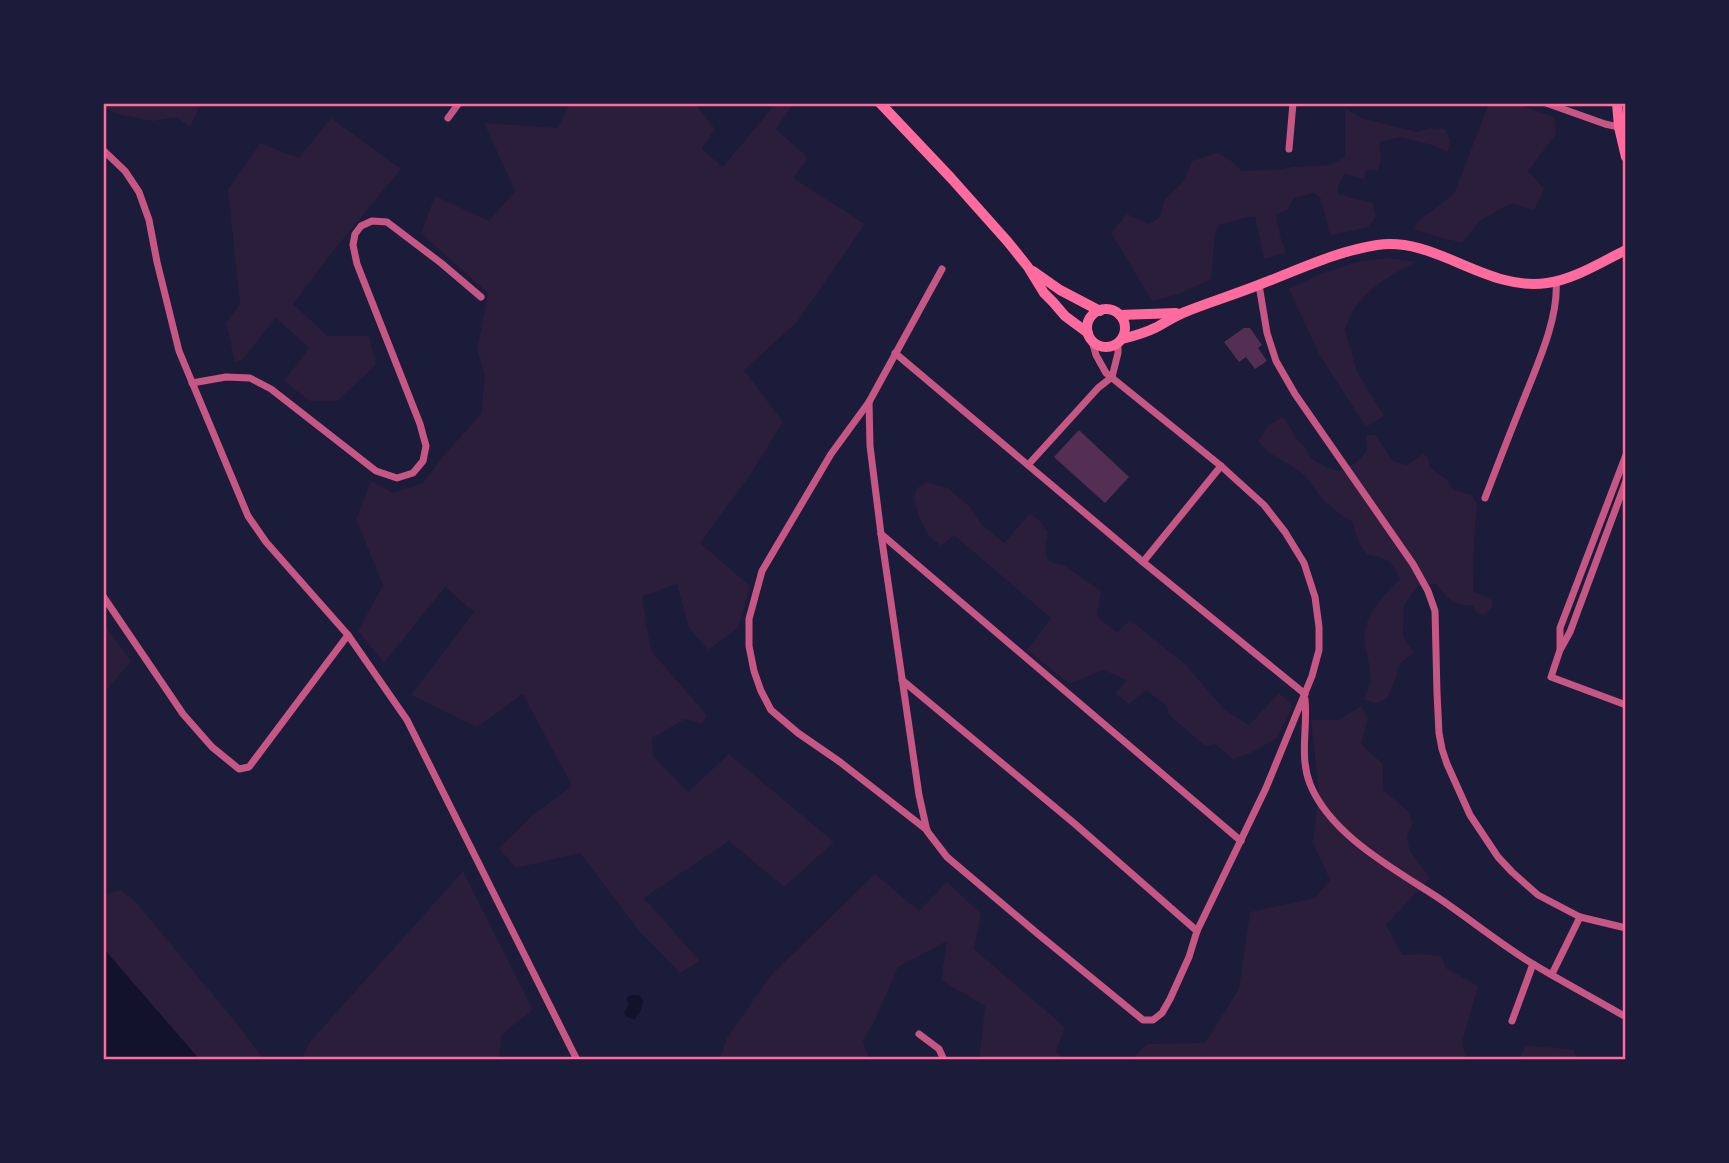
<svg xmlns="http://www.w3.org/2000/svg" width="1729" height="1163" viewBox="0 0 1729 1163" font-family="'Nunito Sans',sans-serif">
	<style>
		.green { fill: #2a1e3b }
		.water { fill: #12122b }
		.building { fill: #542f53 }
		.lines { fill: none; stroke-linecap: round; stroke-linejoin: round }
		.minor { stroke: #c65784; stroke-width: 7 }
		.secondary { stroke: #ff6b9d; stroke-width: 10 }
		.primary { stroke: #ff6b9d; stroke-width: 10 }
		.neatline { fill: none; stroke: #ff6b9d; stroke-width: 2.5 }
	</style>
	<rect width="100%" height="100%" fill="#1b1b3a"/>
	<!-- green -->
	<g class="green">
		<polygon points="103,103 201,103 190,127 176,117 153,121 122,115 103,108"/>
		<polygon points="570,103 653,103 655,106 662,103 695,103 715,129 702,149 723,167 776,103 794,103 776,129 808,158 793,178 865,224 797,322 744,370 783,422 750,475 700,543 750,586 738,628 708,650 689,628 677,584 642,596 651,651 707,715 702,724 685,719 652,738 653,756 688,792 729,754 834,842 784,887 729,841 644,898 700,961 680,973 639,931 580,853 516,868 499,848 533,815 572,786 523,694 477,727 411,695 474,612 445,587 384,663 358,631 383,585 356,519 371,481 393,493 423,483 444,455 481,414 485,376 477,350 488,293 421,233 435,196 489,221 515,191 484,123 558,128"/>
		<polygon points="1489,103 1514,103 1554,117 1556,134 1528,171 1544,189 1534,210 1512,203 1481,220 1462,243 1414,230 1418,221 1454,194"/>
		<path d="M 1345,108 L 1361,118 L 1417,132 L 1431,128 L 1445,129 L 1450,140 L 1448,152 L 1432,145 L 1400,137 L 1379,142 L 1381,157 L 1378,170 L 1366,170 L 1364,180 L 1345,173 L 1339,184 L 1337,194 L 1373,203 L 1376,216 L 1368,227 L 1330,236 L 1321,199 L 1314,193 L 1294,198 L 1287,210 L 1276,215 L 1280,236 L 1286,253 L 1264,259 L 1255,217 L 1245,218 L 1218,225 C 1213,238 1213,263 1211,279 L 1179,294 L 1153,301 C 1138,279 1126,256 1111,233 L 1127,214 L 1149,224 L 1160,217 L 1164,200 L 1184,181 L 1192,161 L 1217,153 L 1229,159 L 1242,171 L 1276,170 L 1293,167 L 1330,165 L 1345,157 Z"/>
		<polygon points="331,118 401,169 329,256 293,304 328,336 369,336 376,365 337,401 310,401 284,381 309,348 276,318 242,360 235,362 226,323 240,304 228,190 260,143 299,158"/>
		<path d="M 1387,258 L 1417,262 C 1395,272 1371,286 1357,305 C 1351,312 1348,322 1345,330 L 1357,372 L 1384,416 L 1366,427 L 1319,354 L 1289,289 L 1318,275 L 1356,262 Z"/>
		<path d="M 1282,417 L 1286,420 L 1297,440 L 1305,447 L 1311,458 L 1326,467 L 1339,471 L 1357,462 L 1367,450 L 1366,435 L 1375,435 L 1393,461 L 1407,465 L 1423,454 L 1428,457 L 1430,468 L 1446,479 L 1454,490 L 1472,495 L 1477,504 L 1474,539 L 1473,591 L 1492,600 L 1493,606 L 1484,615 L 1476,612 L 1473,606 C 1452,604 1449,600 1436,584 L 1418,586 L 1404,605 L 1403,637 L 1414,653 L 1402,661 L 1398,666 L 1397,675 L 1387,699 L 1376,703 L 1364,700 C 1365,695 1368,690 1370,685 C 1372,674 1367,656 1365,646 C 1360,618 1382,597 1400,579 C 1391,560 1388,559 1367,554 L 1359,543 L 1352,521 L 1344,517 L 1324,501 L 1306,477 L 1292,466 L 1268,452 L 1258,441 L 1269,425 Z"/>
		<polygon points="927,482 948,488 970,507 981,524 1004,543 1030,513 1040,521 1048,532 1045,547 1048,561 1065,566 1101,591 1097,617 1117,632 1130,620 1186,665 1225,710 1249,725 1279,693 1293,706 1277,738 1251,753 1233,759 1215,744 1205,746 1169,715 1167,706 1146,690 1129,704 1115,693 1127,680 1103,670 1070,684 1027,650 1051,618 954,535 941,546 929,536 919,517 914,498 917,488"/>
		<polygon points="103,623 131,661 103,694"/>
		<polygon points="1361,706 1368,718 1361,744 1383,764 1383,790 1407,810 1413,822 1407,837 1410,851 1430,878 1386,925 1402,955 1422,954 1441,956 1446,968 1478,986 1462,1043 1467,1060 1130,1060 1147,1044 1205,1043 1239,989 1250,912 1315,898 1330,880 1313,843 1319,791 1311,720 1338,720"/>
		<polygon points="463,871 533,1010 502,1034 499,1060 301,1060 309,1043"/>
		<polygon points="875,874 919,911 947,882 981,914 974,949 1065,1027 1056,1051 1065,1060 979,1060 985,1006 941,980 947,941 898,967 875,1020 863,1041 869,1060 719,1060 727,1038 770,976"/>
		<polygon points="120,890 135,901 238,1025 264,1060 200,1060 103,948 103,895"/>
		<polygon points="1525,1045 1574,1050 1577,1060 1520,1060"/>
	</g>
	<!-- water -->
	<g class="water">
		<polygon points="103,948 200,1060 103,1060"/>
		<polygon points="635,995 640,996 643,1001 641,1010 634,1020 626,1016 624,1013 629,1003 626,1000 629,996"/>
	</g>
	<!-- building -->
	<g class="building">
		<polygon points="1244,328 1250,328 1262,345 1258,348 1267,361 1255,369 1246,357 1239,362 1224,342"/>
		<polygon points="1079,430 1129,477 1105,503 1054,457"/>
	</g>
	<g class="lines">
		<!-- minor -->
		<g class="minor">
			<polyline points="1546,103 1605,124 1619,127"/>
			<polyline points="448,118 459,103"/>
			<polyline points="1289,149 1293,103"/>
			<polyline points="103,150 125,171 139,192 149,220 157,262 179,351 248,516 266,542 348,635 407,720 577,1060"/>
			<polyline points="1259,285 1267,333 1276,361 1295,394 1413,564 1428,591 1435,611 1437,693 1439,733 1442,749 1447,764 1470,815 1498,857 1512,872 1538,895 1580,917 1626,928"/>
			<polyline points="895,353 1143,562 1305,694"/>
			<polyline points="1112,377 1118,353 1118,343"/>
			<polyline points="192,383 226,377 250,378 271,389 376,471 397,478 413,473 423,461 426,446 420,424 357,264 353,245 355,234 361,226 372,221 387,222 441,263 481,297"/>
			<polyline points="869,402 870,446 881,534 919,795 927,831 947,857 1038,934 1143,1020 1153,1020 1162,1013 1170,999 1189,957 1197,931 1266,788 1312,676 1319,650 1319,627 1315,597 1304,563 1285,532 1264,505 1221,466 1106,373 1096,355 1092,341"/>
			<polyline points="1028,465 1098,388 1112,377"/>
			<polyline points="1626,481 1570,632 1560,650 1551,677 1626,705"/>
			<path d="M 1485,498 C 1498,464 1511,430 1525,396 C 1538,363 1559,317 1556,281"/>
			<polyline points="881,534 1241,841"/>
			<polyline points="1143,562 1221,466"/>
			<polyline points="103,596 183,714 212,747 239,769 249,767 348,635"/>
			<polyline points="1560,648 1560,628 1626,455"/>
			<polyline points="902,680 1075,824 1197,931"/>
			<path d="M 1305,699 C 1308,727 1299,756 1310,784 C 1331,836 1396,870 1440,899 C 1471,920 1500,944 1533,964 C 1563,982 1595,999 1626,1017"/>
			<polyline points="927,830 840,762 798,733 771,710 761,691 754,671 749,646 749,619 762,571 831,454 869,402 942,269"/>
			<polyline points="1552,974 1580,917"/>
			<polyline points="1512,1021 1533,964"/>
			<polyline points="919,1034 939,1049 944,1060"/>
		</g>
		<!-- secondary -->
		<polyline class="secondary" points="1617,103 1619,127 1626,157"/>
		<!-- primary -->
		<g class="primary">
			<polyline points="880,103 951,178 1008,242 1028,267 1044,293 1053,302 1065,316 1088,333"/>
			<polyline points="1033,271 1060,290 1100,311"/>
			<circle cx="1106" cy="328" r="19"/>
			<polyline points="1120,315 1176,313"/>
			<path d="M 1122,339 C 1134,336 1145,333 1157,327 C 1166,322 1175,316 1185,312 C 1210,302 1236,294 1261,284 C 1298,270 1337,251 1377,245 C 1436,236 1486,292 1547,283 C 1575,279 1601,262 1626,250"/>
		</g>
	</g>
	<!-- border -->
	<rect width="1729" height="1163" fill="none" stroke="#1b1b3a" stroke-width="210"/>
	<rect x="105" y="105" width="1519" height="953" class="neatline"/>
</svg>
